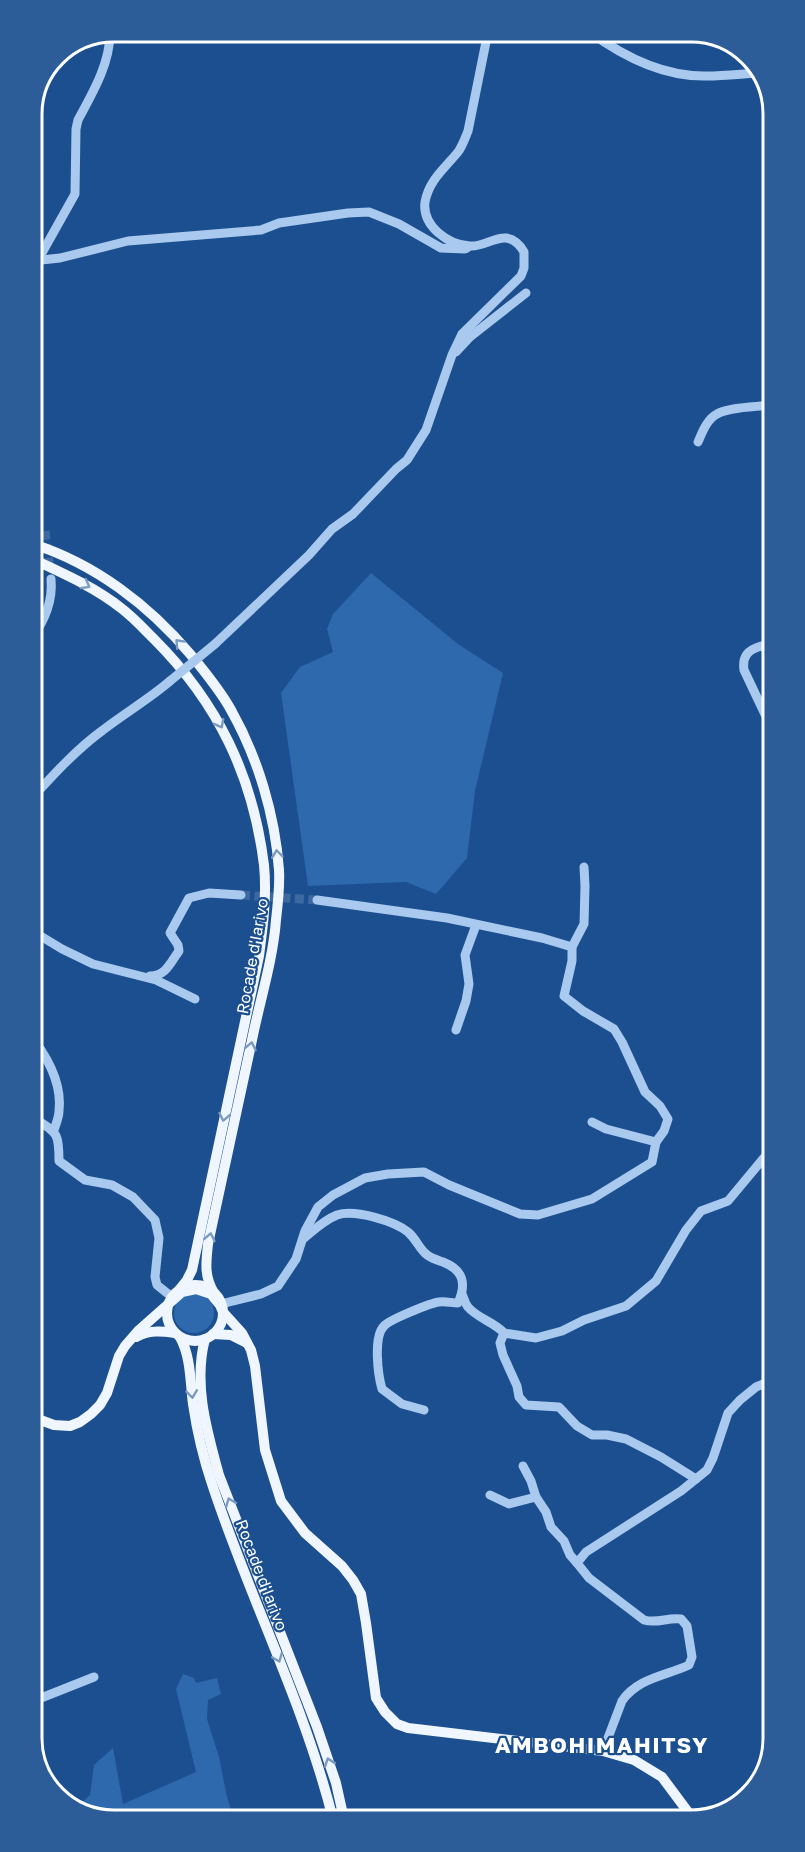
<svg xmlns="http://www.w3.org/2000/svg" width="805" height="1852" viewBox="0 0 805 1852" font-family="'Golos Text',sans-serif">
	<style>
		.green { fill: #2e69ad }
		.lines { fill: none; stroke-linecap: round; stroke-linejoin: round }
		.minor-tunnel { stroke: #3d69a0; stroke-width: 9; stroke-dasharray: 9 4.5; stroke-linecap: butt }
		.minor { stroke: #a9c9ee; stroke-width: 9 }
		.major { stroke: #f0f6ff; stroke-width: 10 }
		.minor-bridge { stroke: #a9c9ee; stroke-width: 9 }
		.oneway { stroke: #7b9ac1 }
		.labels { text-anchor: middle; stroke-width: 4.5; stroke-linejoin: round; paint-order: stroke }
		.street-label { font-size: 16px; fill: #fff; stroke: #1b4f8f }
		.district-label { font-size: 22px; font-weight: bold; letter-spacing: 1.5px; fill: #fff; stroke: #1b4f8f }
		.rim { fill: none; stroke: #fff; stroke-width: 3 }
	</style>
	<rect width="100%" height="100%" fill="#1b4f8f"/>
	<!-- green -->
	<g class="green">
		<polygon points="371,573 458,644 503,673 475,791 467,858 436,894 406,882 308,886 281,693 300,667 333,652 327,629 333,614"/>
		<circle cx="194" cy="1313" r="20"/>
		<polygon points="183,1674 194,1678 196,1683 217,1678 221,1694 208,1700 207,1719 219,1757 227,1797 234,1819 117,1820 117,1815 99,1817 76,1808 90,1795 94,1765 113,1748 123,1804 196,1772 176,1689"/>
	</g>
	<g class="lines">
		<!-- minor-tunnel -->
		<g class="minor-tunnel">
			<polyline points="45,531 50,571"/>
			<polyline points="241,895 317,900"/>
		</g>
		<!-- minor -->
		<g class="minor">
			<path d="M 590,32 C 624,57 664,77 707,76 C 724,76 741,74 758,73"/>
			<path d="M 38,260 L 75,194 L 76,129 L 78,120 C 92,94 110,64 110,33"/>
			<polyline points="32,261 60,258 128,241 261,230 279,223 348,213 369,212 399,224 441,248 465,249 467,248"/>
			<polyline points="456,352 470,337 526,293"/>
			<path d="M 698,442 C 702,433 707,419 717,414 C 729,407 756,407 770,405"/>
			<path d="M 33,637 C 45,619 53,601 51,579"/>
			<path d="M 215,644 L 309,555 L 332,529 L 353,514 L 396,469 L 407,460 L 426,430 L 452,355 L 462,334 L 521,276 L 524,268 L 524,252 C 520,245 514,239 506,238 C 494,237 483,247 470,246 C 448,245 422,226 425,202 C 429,180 445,168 458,152 C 463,145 465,138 468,131 L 488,32"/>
			<path d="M 771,651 L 761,646 C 748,650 742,656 744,670 L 771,727"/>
			<path d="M 33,797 C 55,773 77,749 103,730 C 125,713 149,699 170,681"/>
			<polyline points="317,900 447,918 542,938 572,947 572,961 564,996 583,1011 614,1029 622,1042 645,1092 660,1106 668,1119 664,1131 656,1142"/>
			<polyline points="34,932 62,949 93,964 156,980 195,999"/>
			<polyline points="572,947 584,924 585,886 584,867"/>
			<path d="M 150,976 C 166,976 170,963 179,951 L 178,945 L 170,933 L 189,898 L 209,893 L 241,895"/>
			<polyline points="456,1030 466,1001 469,984 465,955 476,925"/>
			<path d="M 34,1040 C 49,1060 62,1085 59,1111 C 59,1117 56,1124 54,1130"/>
			<path d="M 34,1118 C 57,1133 59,1132 59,1161 L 85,1180 L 112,1185 L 133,1197 L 155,1220 L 159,1238 L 155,1277 L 157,1285 L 172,1297"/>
			<path d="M 303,1239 C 314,1230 324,1220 337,1215 C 355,1209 394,1221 408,1232 C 416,1239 419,1248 426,1254 C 430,1258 437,1260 443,1262 C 463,1270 467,1283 458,1303 C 452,1303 445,1301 439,1302 C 430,1303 389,1320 384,1326 C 373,1337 378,1375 382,1389 L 402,1404 L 424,1410"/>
			<path d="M 462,1294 C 464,1298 465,1304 468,1307 C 477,1318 494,1322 504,1333"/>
			<polyline points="221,1304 261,1294 278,1286 296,1259 305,1231 318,1207 333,1195 365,1178 388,1174 424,1172 449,1185 520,1214 538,1215 592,1199 652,1162 656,1142 606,1129 592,1122"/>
			<polyline points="523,1466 531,1481 536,1497"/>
			<polyline points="696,1479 661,1457 626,1439 607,1435 592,1435 577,1426 559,1407 526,1405 519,1397 517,1386 503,1355 500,1343 504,1333 536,1338 562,1331 584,1320 626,1306 656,1281 686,1230 701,1211 728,1201 767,1154 772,1152"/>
			<polyline points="490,1495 509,1504 536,1497 546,1512 551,1527 564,1541 570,1555 577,1563"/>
			<polyline points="36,1700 94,1677"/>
			<path d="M 603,1751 L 622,1701 C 638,1678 665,1676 689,1665 L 692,1657 L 687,1626 L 681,1619 C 668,1617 657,1624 644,1620 L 589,1578 L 577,1563 L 586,1552 L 681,1491 L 707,1470 L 713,1458 L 728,1413 L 740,1400 L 756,1387 L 773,1380"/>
		</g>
		<!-- major -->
		<g class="major">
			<path d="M 33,544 C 95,564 149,605 191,655 C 205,672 220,690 231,710 C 258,758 275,815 279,870 C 280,886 278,903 276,920 C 273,960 260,1000 252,1040 C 237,1108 223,1176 208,1244 C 206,1263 204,1276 214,1293"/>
			<path d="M 33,561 L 41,563 C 69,576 97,589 121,608 C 133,617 144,629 154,639 C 218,703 253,776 264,865 C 267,895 263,926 259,956 L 192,1270 L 187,1280 L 179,1290"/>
			<circle cx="195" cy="1313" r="28"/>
			<polyline points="213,1334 231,1335 247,1343"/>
			<path d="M 136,1337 C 149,1330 160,1331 175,1333"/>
			<path d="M 180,1337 C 191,1357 190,1381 193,1404 C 197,1431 203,1457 212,1484 C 249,1597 304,1703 333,1819"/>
			<path d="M 205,1339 C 193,1384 207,1431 219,1475 L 317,1727 L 336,1783 L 344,1819"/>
			<polyline points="35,1418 54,1425 70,1426 80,1422 91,1414 100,1405 107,1393 119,1356 125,1346 138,1331 182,1292 196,1289 211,1294 220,1305 223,1312 242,1333 251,1350 255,1366 265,1450 281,1501 305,1533 342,1566 353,1580 361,1594 366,1623 376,1698 385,1712 397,1724 408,1728 603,1751 634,1760 662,1777 691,1816"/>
		</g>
		<!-- minor-bridge -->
		<polyline class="minor-bridge" points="170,681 215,644"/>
	</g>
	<!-- one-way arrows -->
	<defs><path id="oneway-chevron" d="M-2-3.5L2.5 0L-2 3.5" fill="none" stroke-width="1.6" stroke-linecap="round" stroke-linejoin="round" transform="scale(1.5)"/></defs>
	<g class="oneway">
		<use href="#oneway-chevron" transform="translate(86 585) rotate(29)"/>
		<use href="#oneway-chevron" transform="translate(179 643) rotate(-133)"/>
		<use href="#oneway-chevron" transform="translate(220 724) rotate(62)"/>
		<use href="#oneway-chevron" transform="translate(277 854) rotate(-97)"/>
		<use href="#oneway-chevron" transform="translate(251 1046) rotate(-78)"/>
		<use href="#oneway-chevron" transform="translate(224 1117) rotate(101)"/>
		<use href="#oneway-chevron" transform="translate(210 1237) rotate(-79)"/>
		<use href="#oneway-chevron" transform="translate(192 1394) rotate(83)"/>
		<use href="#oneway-chevron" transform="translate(230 1502) rotate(-111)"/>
		<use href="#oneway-chevron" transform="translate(278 1658) rotate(68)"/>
		<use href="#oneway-chevron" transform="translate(329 1762) rotate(-109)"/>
	</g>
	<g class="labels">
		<!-- street labels -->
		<g class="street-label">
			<text transform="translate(252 956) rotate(-80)" y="6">Rocade d'Iarivo</text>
			<text transform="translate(262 1575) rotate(69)" y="6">Rocade d'Iarivo</text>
		</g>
		<!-- district labels -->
		<g class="district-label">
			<text x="602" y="1753">AMBOHIMAHITSY</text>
		</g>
	</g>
	<!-- crop -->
	<path d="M0 0H805V1852H0ZM114 42H691A72 72 0 0 1 763 114V1738A72 72 0 0 1 691 1810H114A72 72 0 0 1 42 1738V114A72 72 0 0 1 114 42Z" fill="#2d5d98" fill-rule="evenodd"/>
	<path class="rim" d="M114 42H691A72 72 0 0 1 763 114V1738A72 72 0 0 1 691 1810H114A72 72 0 0 1 42 1738V114A72 72 0 0 1 114 42Z"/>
</svg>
